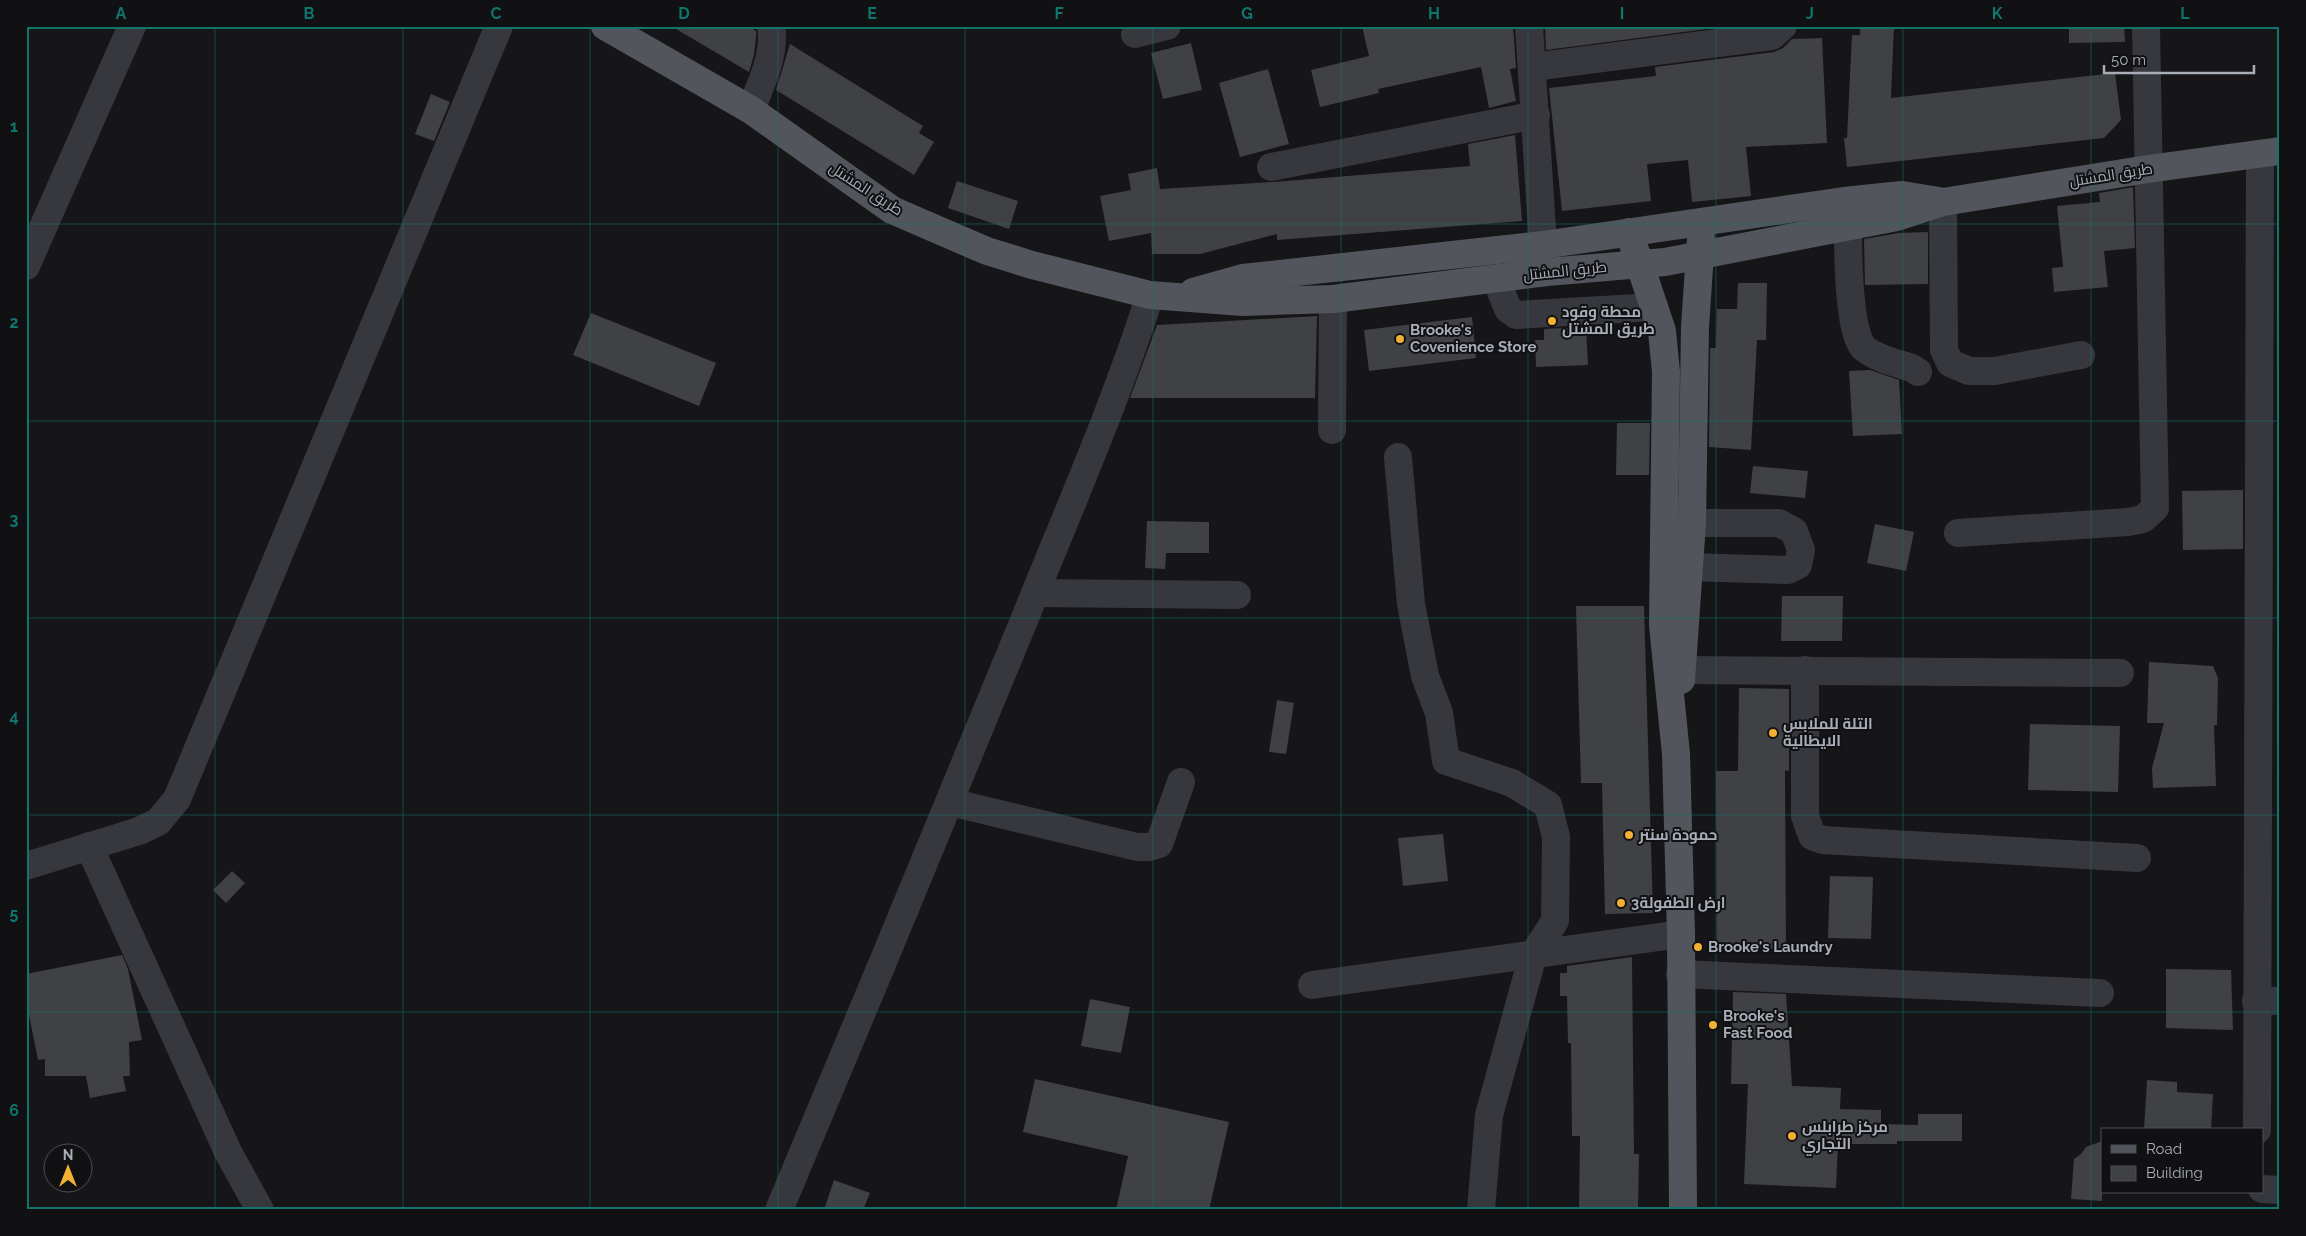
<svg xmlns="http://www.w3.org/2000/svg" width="2306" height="1236" viewBox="0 0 2306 1236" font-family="Raleway,Cairo,sans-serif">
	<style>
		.building { fill: #404145 }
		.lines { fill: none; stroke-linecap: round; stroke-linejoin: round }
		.minor { stroke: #37383d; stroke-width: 28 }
		.major { stroke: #53555c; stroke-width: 28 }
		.grid { fill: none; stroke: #0f766e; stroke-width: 1; stroke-opacity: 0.55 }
		.poi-dot { fill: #f2b134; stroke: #111113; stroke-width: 2 }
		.labels { text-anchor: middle; stroke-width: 4; stroke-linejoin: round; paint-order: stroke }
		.street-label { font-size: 15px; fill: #a8adb8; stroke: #111113 }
		.poi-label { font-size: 15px; font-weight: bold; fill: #a8adb8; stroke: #111113; text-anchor: start }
		.neatline { fill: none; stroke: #0f766e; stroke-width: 2 }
		.grid-label { font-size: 16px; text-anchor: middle; font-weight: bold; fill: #0f766e }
	</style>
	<rect width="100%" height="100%" fill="#161618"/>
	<!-- building -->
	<g class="building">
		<polygon points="671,26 747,26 756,31 756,37 754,55 749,72"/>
		<polygon points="1362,26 1513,26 1516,68 1510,69 1516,101 1489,108 1481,67 1378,89 1379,93 1320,107 1311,70 1369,56"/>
		<polygon points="1545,26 1714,26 1714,28 1546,50"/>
		<polygon points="1860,26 1894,26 1891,98 2115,73 2121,120 2104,138 1847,167 1844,138 1847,138 1852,35 1860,35"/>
		<polygon points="2069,26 2124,26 2125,42 2069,43"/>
		<polygon points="1822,38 1827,143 1746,147 1751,196 1692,202 1688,160 1647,164 1651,201 1562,211 1549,88 1656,76 1655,67 1774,52 1783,48 1792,39"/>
		<polygon points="1191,43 1202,90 1163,99 1151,53"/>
		<polygon points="790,44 923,126 919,133 934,142 914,175 776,90"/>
		<polygon points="1268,69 1289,144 1240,157 1219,83"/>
		<polygon points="431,94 450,102 434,141 415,134"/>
		<polygon points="1515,135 1522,221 1277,240 1277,234 1200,254 1152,254 1151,233 1109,241 1100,196 1131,190 1128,174 1157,168 1160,189 1274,182 1470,166 1468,144"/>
		<polygon points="957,181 1018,201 1009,229 948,208"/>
		<polygon points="2133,187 2135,248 2104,251 2108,287 2054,292 2052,268 2063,267 2057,206 2100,202 2099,193"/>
		<polygon points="1928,232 1928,284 1865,285 1864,239 1899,233"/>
		<polygon points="1738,283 1767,283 1766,340 1757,340 1751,450 1709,447 1710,348 1716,348 1717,309 1737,309"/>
		<polygon points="591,313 716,363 699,406 573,355"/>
		<polygon points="1317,316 1315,398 1130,398 1157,325"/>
		<polygon points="1472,317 1476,358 1369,371 1364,330"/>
		<polygon points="1586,327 1588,365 1536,367 1535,340 1544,340 1544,329"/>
		<polygon points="1870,370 1899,380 1902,434 1853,436 1849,371"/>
		<polygon points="1617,423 1650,423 1649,475 1616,475"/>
		<polygon points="1753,466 1808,471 1805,498 1750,493"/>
		<polygon points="2243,490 2243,549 2183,550 2182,491"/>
		<polygon points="1147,521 1209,522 1209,553 1166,553 1165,569 1145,568"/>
		<polygon points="1875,524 1914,532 1906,571 1867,563"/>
		<polygon points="1782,596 1843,596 1842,641 1781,641"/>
		<polygon points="1576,606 1644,606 1653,913 1605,914 1602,783 1581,783"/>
		<polygon points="2149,662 2213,666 2218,678 2217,725 2214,725 2216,786 2153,788 2152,768 2164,723 2147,723"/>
		<polygon points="1739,688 1789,689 1789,771 1785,770 1786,949 1717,949 1716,771 1738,771"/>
		<polygon points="1277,700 1294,703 1286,754 1269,752"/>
		<polygon points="2030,724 2120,726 2118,792 2028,790"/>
		<polygon points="1443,834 1448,881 1403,886 1398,838"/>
		<polygon points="232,871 245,883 226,903 213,890"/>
		<polygon points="1830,876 1873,877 1871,939 1828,938"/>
		<polygon points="122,955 128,969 142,1040 129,1042 130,1076 123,1076 126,1091 90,1098 86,1076 45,1076 45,1059 38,1060 26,1000 26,974"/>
		<polygon points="1632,957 1634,1154 1639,1154 1638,1210 1579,1210 1580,1136 1572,1136 1571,1043 1568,1043 1567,996 1560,996 1560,973 1567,973 1567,966"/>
		<polygon points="2166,969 2231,970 2233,1030 2166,1028"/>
		<polygon points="1733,992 1786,994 1792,1086 1841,1088 1840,1109 1881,1110 1881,1124 1918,1125 1918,1114 1962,1114 1962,1141 1897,1141 1897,1144 1838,1144 1836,1188 1744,1184 1748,1084 1731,1084"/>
		<polygon points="1090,999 1130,1007 1121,1053 1081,1046"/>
		<polygon points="1035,1079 1229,1122 1209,1210 1116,1210 1128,1156 1023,1132"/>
		<polygon points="2147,1080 2177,1082 2177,1092 2213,1094 2211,1130 2144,1130"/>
		<polygon points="2102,1141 2102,1201 2071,1199 2074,1159 2081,1154 2086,1147"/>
		<polygon points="834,1180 870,1193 863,1210 824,1210"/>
	</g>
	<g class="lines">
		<!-- minor -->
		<g class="minor">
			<polyline points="1529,26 1543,245"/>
			<polyline points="1135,34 1167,26"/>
			<polyline points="1533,67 1772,36 1783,26"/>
			<path d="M 751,110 C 761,82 776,56 771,26"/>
			<polyline points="1271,167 1536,115"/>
			<polyline points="1943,202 1944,350 1950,363 1969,371 1995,371 2081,355"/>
			<path d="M 1848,226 C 1848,249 1848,336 1865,349 C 1878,359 1897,363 1912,368 L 1918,372"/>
			<polyline points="26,266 132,26"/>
			<polyline points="1496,279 1508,309 1516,315 1654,307"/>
			<polyline points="1332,430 1333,299"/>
			<polyline points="1398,457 1411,604 1425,676 1439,713 1446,761 1512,783 1548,805 1556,837 1555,921 1533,955 1489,1115 1481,1210"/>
			<polyline points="1958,533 2128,522 2143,519 2155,508 2146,26"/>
			<polyline points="1688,567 1788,570 1798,565 1801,550 1794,531 1779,523 1692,523"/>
			<polyline points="1035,593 1237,595"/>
			<polyline points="1682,670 2120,673"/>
			<polyline points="1805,670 1805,816 1812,836 1823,840 2137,858"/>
			<polyline points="950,802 1137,847 1149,847 1159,844 1181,782"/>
			<polyline points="89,846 228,1152 260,1210"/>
			<polyline points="26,866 139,831 158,822 177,799 499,26"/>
			<polyline points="1680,974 2100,993"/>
			<polyline points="1312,985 1681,934"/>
			<polyline points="2256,1001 2280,1001"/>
			<polyline points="2257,1130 2260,155"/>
			<polyline points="2262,1189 2280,1190"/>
			<path d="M 779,1210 C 862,1013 944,816 1025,618 C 1068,511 1115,405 1150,295"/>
		</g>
		<!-- major -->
		<g class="major">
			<polyline points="605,26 751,110 892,210 952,236 987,251 1032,265 1150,295 1243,302 1333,299 1547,272 1665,262 1897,217 1943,202 2148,169 2280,151"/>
			<polyline points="1629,232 1662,331 1666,372 1663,625 1676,754 1681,934 1683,1210"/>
			<polyline points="1193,292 1243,278 1543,245 1844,201 1902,195 1939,201"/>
			<polyline points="1681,680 1692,523 1695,327 1701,238"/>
		</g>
	</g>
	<!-- grid -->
	<path class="grid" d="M 215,26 L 215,1210M 403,26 L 403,1210M 590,26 L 590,1210M 778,26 L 778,1210M 965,26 L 965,1210M 1153,26 L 1153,1210M 1341,26 L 1341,1210M 1528,26 L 1528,1210M 1716,26 L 1716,1210M 1903,26 L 1903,1210M 2091,26 L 2091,1210M 26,224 L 2280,224M 26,421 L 2280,421M 26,618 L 2280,618M 26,815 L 2280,815M 26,1012 L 2280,1012"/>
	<!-- markers -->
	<g class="poi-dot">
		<circle cx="1552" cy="321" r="5"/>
		<circle cx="1400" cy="339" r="5"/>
		<circle cx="1773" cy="733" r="5"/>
		<circle cx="1629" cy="835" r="5"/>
		<circle cx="1621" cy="903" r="5"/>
		<circle cx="1698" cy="947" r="5"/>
		<circle cx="1713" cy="1025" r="5"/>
		<circle cx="1792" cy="1136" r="5"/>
	</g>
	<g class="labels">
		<!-- street labels -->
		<g class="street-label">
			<text transform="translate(2111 175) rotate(-9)" y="5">طريق المشتل</text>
			<text transform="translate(866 189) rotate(33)" y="5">طريق المشتل</text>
			<text transform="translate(1565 271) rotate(-6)" y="5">طريق المشتل</text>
		</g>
		<!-- poi labels -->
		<g class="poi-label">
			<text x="1562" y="317">محطة وقود<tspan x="1562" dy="17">طريق المشتل</tspan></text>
			<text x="1410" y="335">Brooke's<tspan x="1410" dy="17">Covenience Store</tspan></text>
			<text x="1783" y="729">التلة للملابس<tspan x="1783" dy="17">الايطالية</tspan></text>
			<text x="1639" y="840">حمودة سنتر</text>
			<text x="1631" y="908">ارض الطفولة3</text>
			<text x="1708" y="952">Brooke's Laundry</text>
			<text x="1723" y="1021">Brooke's<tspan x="1723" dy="17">Fast Food</tspan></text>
			<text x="1802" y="1132">مركز طرابلس<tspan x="1802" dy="17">التجاري</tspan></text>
		</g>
	</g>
	<!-- border -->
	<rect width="2306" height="1236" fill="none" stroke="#111113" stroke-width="55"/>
	<!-- legend -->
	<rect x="2101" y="1128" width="162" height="65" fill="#111113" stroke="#4d4f55"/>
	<rect x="2111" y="1145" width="25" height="8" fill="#53555c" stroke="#4d4f55"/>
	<text x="2146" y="1154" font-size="15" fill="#a8adb8">Road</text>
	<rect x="2111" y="1166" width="25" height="15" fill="#404145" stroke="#4d4f55"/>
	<text x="2146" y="1178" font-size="15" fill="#a8adb8">Building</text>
	<!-- north arrow -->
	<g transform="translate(68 1168)"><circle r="24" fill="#111113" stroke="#4d4f55"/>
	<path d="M0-4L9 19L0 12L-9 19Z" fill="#f2b134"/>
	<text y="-8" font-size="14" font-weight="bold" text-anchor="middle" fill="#a8adb8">N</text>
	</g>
	<!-- scale -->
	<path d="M2104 65v8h150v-8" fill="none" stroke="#a8adb8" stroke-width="2.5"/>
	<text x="2111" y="65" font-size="15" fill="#a8adb8" stroke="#111113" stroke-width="4" paint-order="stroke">50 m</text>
	<rect x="28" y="28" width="2250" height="1180" class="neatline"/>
	<g class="grid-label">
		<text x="121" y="19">A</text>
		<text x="309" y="19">B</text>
		<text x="496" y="19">C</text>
		<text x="684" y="19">D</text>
		<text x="872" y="19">E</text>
		<text x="1059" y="19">F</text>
		<text x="1247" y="19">G</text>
		<text x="1434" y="19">H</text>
		<text x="1622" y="19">I</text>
		<text x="1810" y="19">J</text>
		<text x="1997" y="19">K</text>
		<text x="2185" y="19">L</text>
		<text x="14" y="132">1</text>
		<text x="14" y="328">2</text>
		<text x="14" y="525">3</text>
		<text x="14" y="722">4</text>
		<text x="14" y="919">5</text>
		<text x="14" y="1116">6</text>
	</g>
</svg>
